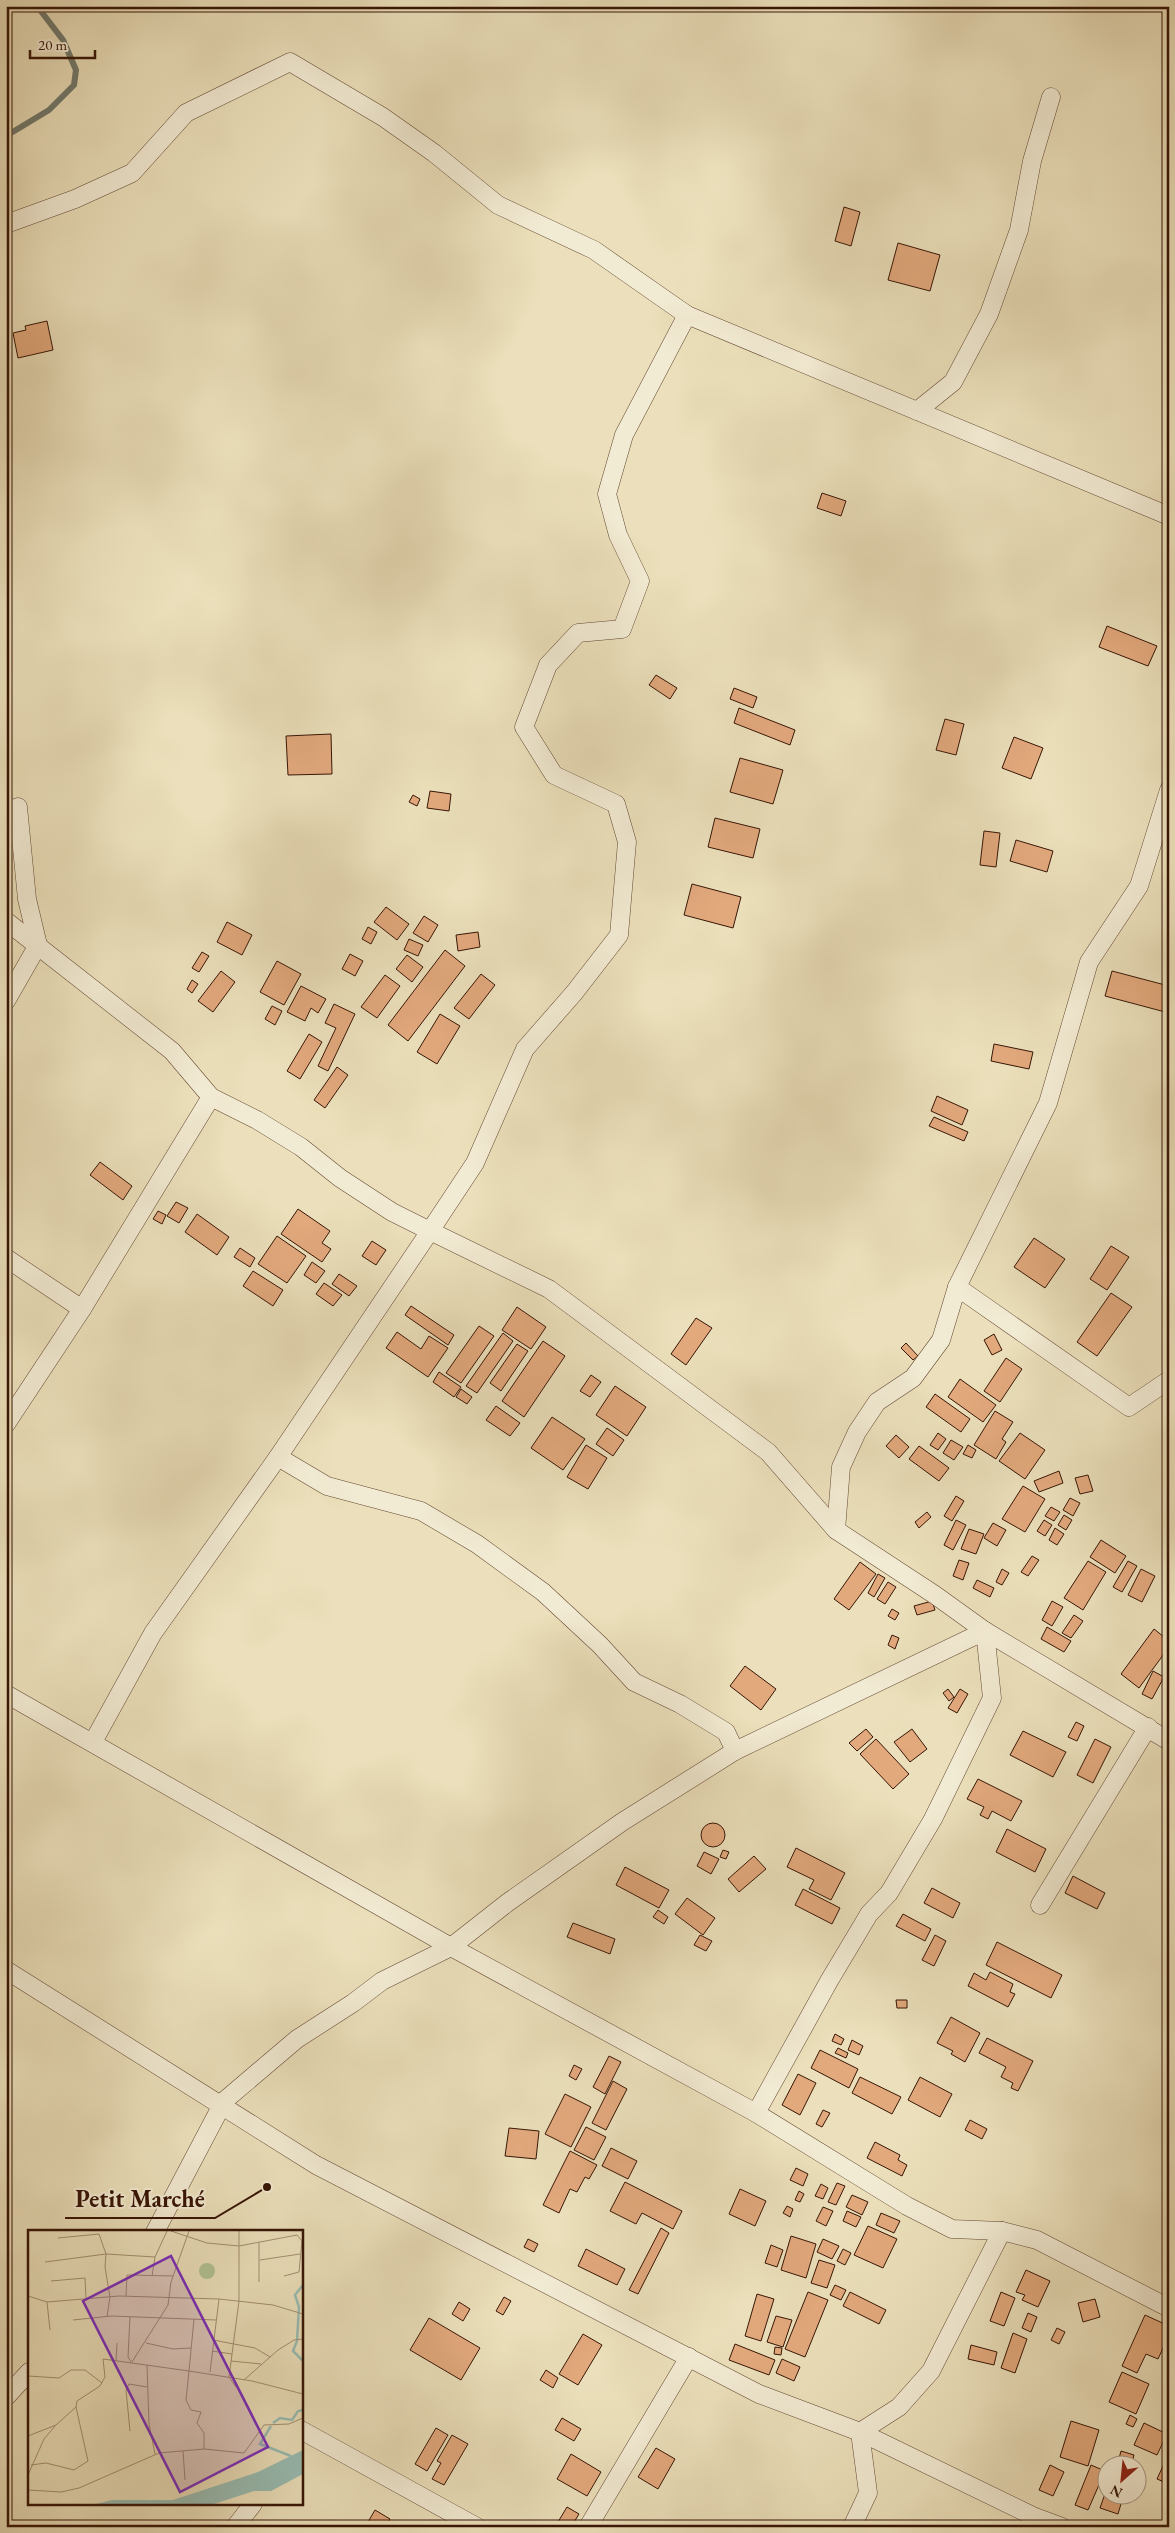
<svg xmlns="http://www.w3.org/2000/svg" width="1175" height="2533" viewBox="0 0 1175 2533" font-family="'EB Garamond',serif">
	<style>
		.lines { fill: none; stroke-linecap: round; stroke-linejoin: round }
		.stream { stroke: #717a6e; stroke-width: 6 }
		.building { fill: #e2a97d; stroke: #371506 }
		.street-casing { stroke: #644833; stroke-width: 19 }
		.street { stroke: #f2ebd3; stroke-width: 18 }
		.inset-river { fill: none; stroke: #98bdb4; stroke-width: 2.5 }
		.inset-road { fill: none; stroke: #a38f73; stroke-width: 1 }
		.view { fill: #7b2cbf; fill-opacity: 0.15; stroke: #7b2cbf; stroke-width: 2.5 }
		.inset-edge { fill: none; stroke: #371506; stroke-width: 2.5 }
		.leader { fill: none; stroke: #371506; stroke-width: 2 }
		.callout-dot { fill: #371506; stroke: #f2ebd3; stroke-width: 2 }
		.callout-label { font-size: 24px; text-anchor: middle; font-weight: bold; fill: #371506; stroke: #f2ebd3; stroke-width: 4; stroke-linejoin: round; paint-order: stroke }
	</style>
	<rect width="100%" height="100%" fill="#ebe0bb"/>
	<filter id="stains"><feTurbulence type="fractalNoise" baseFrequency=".004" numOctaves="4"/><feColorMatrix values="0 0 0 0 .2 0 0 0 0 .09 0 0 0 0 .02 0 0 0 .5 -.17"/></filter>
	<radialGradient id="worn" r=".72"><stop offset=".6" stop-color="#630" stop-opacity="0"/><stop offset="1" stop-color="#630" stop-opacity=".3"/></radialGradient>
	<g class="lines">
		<!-- stream -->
		<polyline class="stream" points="6,136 49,110 74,85 76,70 63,40 37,6"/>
	</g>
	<!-- building -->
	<g class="building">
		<polygon points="844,207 860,212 851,246 835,241"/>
		<polygon points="898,243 940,255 930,291 888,280"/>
		<polygon points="47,321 53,350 18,358 13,333 26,330 25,326"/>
		<polygon points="822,493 846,501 841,516 817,508"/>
		<polygon points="1107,626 1157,646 1148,666 1099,647"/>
		<polygon points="656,675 677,688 670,699 649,685"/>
		<polygon points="734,688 757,697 753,708 730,699"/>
		<polygon points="739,708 795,730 790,745 734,723"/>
		<polygon points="945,719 964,724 956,755 936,750"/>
		<polygon points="331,734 332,774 288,775 286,736"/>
		<polygon points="1014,737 1043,748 1031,779 1002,768"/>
		<polygon points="740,758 783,770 773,804 730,792"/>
		<polygon points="430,791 451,794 449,811 427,808"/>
		<polygon points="413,795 420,799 417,806 409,802"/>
		<polygon points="715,818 760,829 753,858 708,847"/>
		<polygon points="984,831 1000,833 996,867 980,865"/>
		<polygon points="1016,840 1053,851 1047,872 1010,861"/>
		<polygon points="692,884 741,897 733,928 684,915"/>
		<polygon points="386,907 409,924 397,940 374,922"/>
		<polygon points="424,916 438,925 428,942 413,933"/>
		<polygon points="227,922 252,935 242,955 217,942"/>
		<polygon points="368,927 377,932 371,944 362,939"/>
		<polygon points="478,932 480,947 458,951 456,935"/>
		<polygon points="409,939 423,945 418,956 404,950"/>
		<polygon points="445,950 465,966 408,1041 388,1025"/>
		<polygon points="202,952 209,956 199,972 192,968"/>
		<polygon points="350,954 363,961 355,976 342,969"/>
		<polygon points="407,955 423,967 412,982 396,969"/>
		<polygon points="277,961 301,974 284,1005 260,992"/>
		<polygon points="221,971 235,982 213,1012 198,1001"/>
		<polygon points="1112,971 1169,986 1169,1013 1105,996"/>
		<polygon points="481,974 495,985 469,1019 454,1008"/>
		<polygon points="385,975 400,986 377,1018 361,1007"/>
		<polygon points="192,980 198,984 192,993 187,989"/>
		<polygon points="301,986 326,999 318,1013 311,1008 305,1021 287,1012"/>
		<polygon points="334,1004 355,1014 328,1071 318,1066 336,1028 325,1023"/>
		<polygon points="272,1006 282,1011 275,1025 265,1019"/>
		<polygon points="440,1014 460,1026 437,1064 417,1052"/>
		<polygon points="309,1034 322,1042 300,1079 287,1071"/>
		<polygon points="994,1044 1033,1052 1029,1069 991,1061"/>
		<polygon points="337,1067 348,1075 325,1108 314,1100"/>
		<polygon points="937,1096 968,1110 962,1125 931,1111"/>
		<polygon points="934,1117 968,1132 964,1141 929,1126"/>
		<polygon points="100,1162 132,1186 123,1200 90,1175"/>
		<polygon points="176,1202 188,1208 179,1223 167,1216"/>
		<polygon points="298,1209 330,1231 322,1243 331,1249 322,1262 281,1234"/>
		<polygon points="158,1211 166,1215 162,1224 153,1219"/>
		<polygon points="197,1214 229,1237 217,1255 185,1232"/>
		<polygon points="277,1236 306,1256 287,1283 258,1264"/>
		<polygon points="1034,1238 1065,1259 1045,1288 1014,1267"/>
		<polygon points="372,1241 386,1250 376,1265 362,1256"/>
		<polygon points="1111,1246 1129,1257 1107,1290 1090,1279"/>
		<polygon points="240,1248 255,1258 250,1267 234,1257"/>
		<polygon points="312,1262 325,1271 316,1283 304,1275"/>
		<polygon points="253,1271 283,1290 273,1306 243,1286"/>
		<polygon points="339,1274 357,1286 349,1296 332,1284"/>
		<polygon points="324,1283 342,1295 333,1306 316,1294"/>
		<polygon points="1111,1293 1132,1307 1097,1356 1077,1342"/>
		<polygon points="411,1306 454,1335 448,1345 405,1315"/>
		<polygon points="517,1307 546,1327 531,1349 502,1330"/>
		<polygon points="696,1318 712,1328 686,1365 671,1354"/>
		<polygon points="479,1326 494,1336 461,1383 446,1373"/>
		<polygon points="397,1332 421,1349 429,1336 448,1348 428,1377 386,1348"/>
		<polygon points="503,1333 513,1341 477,1393 466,1386"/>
		<polygon points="994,1334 1002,1350 992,1355 984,1340"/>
		<polygon points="543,1341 565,1356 524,1417 502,1401"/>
		<polygon points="906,1343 918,1356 913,1360 901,1348"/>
		<polygon points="517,1344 528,1351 501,1391 490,1383"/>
		<polygon points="1006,1358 1022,1369 1000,1402 984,1391"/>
		<polygon points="439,1372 461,1387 454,1397 433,1382"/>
		<polygon points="591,1375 601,1382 590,1397 580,1391"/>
		<polygon points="960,1379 996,1405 983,1422 948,1397"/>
		<polygon points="615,1386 646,1407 627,1436 596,1415"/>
		<polygon points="461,1389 472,1397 467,1404 456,1397"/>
		<polygon points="935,1394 970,1419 961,1432 926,1407"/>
		<polygon points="496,1406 520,1423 510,1436 486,1420"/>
		<polygon points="995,1411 1013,1422 1002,1439 1006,1442 996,1459 974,1445"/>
		<polygon points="552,1417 585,1439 563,1470 531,1448"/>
		<polygon points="607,1428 624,1440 613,1456 596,1444"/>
		<polygon points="938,1433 946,1439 938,1450 930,1445"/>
		<polygon points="1020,1433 1045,1450 1025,1479 999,1461"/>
		<polygon points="896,1435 909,1447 899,1458 886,1446"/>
		<polygon points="951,1440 963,1447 954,1460 943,1453"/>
		<polygon points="586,1445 607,1458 588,1489 567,1477"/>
		<polygon points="968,1445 976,1450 972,1458 963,1454"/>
		<polygon points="919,1446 949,1468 939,1481 909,1459"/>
		<polygon points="1059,1471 1063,1483 1039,1492 1034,1481"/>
		<polygon points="1088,1475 1093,1491 1080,1494 1075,1478"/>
		<polygon points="1023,1486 1045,1499 1025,1532 1002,1519"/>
		<polygon points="956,1496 964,1501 952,1521 944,1516"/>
		<polygon points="1070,1498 1080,1503 1073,1516 1063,1510"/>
		<polygon points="1051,1507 1060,1512 1054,1521 1045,1516"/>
		<polygon points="927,1512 931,1517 919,1528 915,1522"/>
		<polygon points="1064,1515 1072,1520 1066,1530 1058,1525"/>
		<polygon points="956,1520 966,1525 953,1550 944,1545"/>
		<polygon points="1044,1520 1052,1525 1045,1536 1037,1531"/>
		<polygon points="993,1523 1006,1530 997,1546 984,1538"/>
		<polygon points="1055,1528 1064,1534 1057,1545 1049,1540"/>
		<polygon points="969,1529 984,1534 976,1554 961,1549"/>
		<polygon points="1101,1540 1126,1556 1115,1573 1090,1557"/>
		<polygon points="1032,1556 1039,1560 1028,1576 1021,1572"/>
		<polygon points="959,1560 969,1563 963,1580 953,1576"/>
		<polygon points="1088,1561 1106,1572 1083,1610 1064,1598"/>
		<polygon points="1128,1561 1137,1566 1122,1592 1113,1587"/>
		<polygon points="860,1562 876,1574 849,1610 834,1599"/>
		<polygon points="1002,1569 1009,1573 1002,1585 996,1582"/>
		<polygon points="1141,1569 1155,1576 1142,1602 1128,1595"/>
		<polygon points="878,1574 885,1578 874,1597 868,1593"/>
		<polygon points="977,1580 994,1588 990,1597 973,1588"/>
		<polygon points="888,1582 896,1587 885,1604 877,1599"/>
		<polygon points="932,1601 935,1610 917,1615 914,1606"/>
		<polygon points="1052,1601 1063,1607 1052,1626 1042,1620"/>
		<polygon points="892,1609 899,1613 895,1620 888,1616"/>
		<polygon points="1074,1615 1083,1621 1071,1638 1062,1633"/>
		<polygon points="1047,1627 1071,1641 1064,1652 1041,1639"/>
		<polygon points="1154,1629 1169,1641 1169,1647 1139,1688 1121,1674"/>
		<polygon points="892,1635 899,1638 895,1649 888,1645"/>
		<polygon points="745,1666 776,1689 761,1710 730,1686"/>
		<polygon points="1153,1671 1164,1677 1152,1699 1142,1694"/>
		<polygon points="948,1689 954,1697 949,1701 943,1693"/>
		<polygon points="960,1689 968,1694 957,1713 948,1708"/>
		<polygon points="1076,1722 1084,1726 1077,1741 1068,1737"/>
		<polygon points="866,1729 873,1737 857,1751 849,1743"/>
		<polygon points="912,1729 927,1749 910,1762 894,1742"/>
		<polygon points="1023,1731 1066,1752 1053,1777 1010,1755"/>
		<polygon points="876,1739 909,1774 893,1789 860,1754"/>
		<polygon points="1095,1739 1111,1747 1093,1783 1077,1775"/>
		<polygon points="978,1779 1022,1801 1011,1821 992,1811 988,1819 980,1815 984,1807 967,1799"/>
		<circle cx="713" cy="1835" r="12"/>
		<polygon points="1007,1829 1046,1849 1035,1872 996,1852"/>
		<polygon points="796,1848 845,1873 831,1900 809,1889 814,1880 787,1867"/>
		<polygon points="723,1850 729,1852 726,1859 720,1857"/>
		<polygon points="704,1852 719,1859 711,1874 697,1866"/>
		<polygon points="754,1856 766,1869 739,1892 728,1879"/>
		<polygon points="625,1867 669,1890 659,1908 616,1885"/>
		<polygon points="1073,1876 1105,1893 1097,1909 1065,1893"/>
		<polygon points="932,1888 960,1903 953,1918 924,1903"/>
		<polygon points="803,1889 840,1908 832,1924 795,1905"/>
		<polygon points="687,1898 715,1918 703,1935 675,1914"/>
		<polygon points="658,1910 668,1917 664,1924 653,1917"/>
		<polygon points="903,1914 931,1929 925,1941 896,1926"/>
		<polygon points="573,1923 615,1939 610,1954 567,1937"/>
		<polygon points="700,1935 712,1941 706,1951 694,1945"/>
		<polygon points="935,1935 946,1941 934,1966 922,1960"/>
		<polygon points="997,1942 1062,1975 1051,1998 986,1965"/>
		<polygon points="990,1972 1013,1984 1010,1992 1015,1994 1008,2007 968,1986 974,1973 986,1980"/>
		<polygon points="896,2000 907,2000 907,2008 897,2008"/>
		<polygon points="951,2017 980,2033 965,2062 951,2054 953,2051 937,2043"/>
		<polygon points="835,2034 844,2039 841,2045 832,2041"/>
		<polygon points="987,2038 1033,2061 1018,2091 1011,2088 1013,2083 1001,2077 1006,2067 979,2053"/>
		<polygon points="852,2040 863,2046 859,2055 848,2050"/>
		<polygon points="838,2048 848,2053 846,2058 835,2053"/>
		<polygon points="820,2050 858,2069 849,2088 811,2068"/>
		<polygon points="609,2056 621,2062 605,2094 593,2087"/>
		<polygon points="574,2065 582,2069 576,2080 569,2076"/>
		<polygon points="798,2074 816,2083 800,2115 782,2105"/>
		<polygon points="860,2077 901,2097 892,2114 852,2093"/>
		<polygon points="920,2077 952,2094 940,2117 908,2100"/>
		<polygon points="613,2081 627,2089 606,2130 592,2123"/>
		<polygon points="565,2094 591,2107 571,2147 545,2134"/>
		<polygon points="823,2110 830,2113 822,2127 816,2124"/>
		<polygon points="970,2120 987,2129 982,2139 965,2130"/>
		<polygon points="586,2127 606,2137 594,2160 574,2150"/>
		<polygon points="509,2128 539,2131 536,2159 505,2156"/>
		<polygon points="875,2142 900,2155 898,2160 907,2165 902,2176 867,2158"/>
		<polygon points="611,2148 637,2161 628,2179 602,2166"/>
		<polygon points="570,2151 597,2165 589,2179 585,2177 577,2192 570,2189 559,2213 543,2205"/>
		<polygon points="796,2168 808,2174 803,2186 790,2180"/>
		<polygon points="625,2182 682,2211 673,2229 642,2213 636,2224 610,2211"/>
		<polygon points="837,2183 845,2186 836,2205 828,2202"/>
		<polygon points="821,2184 828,2188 823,2199 815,2196"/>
		<polygon points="740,2189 766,2201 755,2226 729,2214"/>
		<polygon points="799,2191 804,2194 800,2202 795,2200"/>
		<polygon points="852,2195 868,2202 862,2215 846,2207"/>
		<polygon points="787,2206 793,2209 790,2217 783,2213"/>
		<polygon points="823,2207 833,2211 826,2226 816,2221"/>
		<polygon points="847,2211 861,2217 856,2227 843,2221"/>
		<polygon points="881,2213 900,2221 894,2233 876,2225"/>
		<polygon points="868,2226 897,2239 883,2268 854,2255"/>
		<polygon points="661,2228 669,2233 638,2294 629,2290"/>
		<polygon points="791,2236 816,2244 806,2278 781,2270"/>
		<polygon points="528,2239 538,2244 534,2252 524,2247"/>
		<polygon points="823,2239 839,2246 832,2259 817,2252"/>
		<polygon points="771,2245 783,2250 777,2267 765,2263"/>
		<polygon points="586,2249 625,2269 617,2285 578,2266"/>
		<polygon points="843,2249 851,2253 845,2265 837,2261"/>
		<polygon points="819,2260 835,2265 827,2288 811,2283"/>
		<polygon points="1026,2270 1050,2281 1038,2307 1022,2300 1025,2295 1016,2292"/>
		<polygon points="835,2285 846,2290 841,2300 830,2295"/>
		<polygon points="808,2292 828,2300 805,2357 785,2349"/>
		<polygon points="850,2292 886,2310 879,2324 843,2306"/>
		<polygon points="1001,2292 1015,2298 1004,2326 990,2321"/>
		<polygon points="757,2294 774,2299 761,2341 745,2336"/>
		<polygon points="504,2297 511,2301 503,2315 496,2311"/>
		<polygon points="1095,2299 1100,2317 1083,2322 1078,2303"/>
		<polygon points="459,2302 470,2309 463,2321 452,2314"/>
		<polygon points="1028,2313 1037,2317 1031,2332 1022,2328"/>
		<polygon points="1145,2315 1169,2326 1169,2335 1158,2359 1146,2354 1137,2373 1122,2366"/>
		<polygon points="776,2316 792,2320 783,2347 767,2342"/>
		<polygon points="429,2318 480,2348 461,2380 410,2350"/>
		<polygon points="1057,2328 1065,2332 1059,2344 1051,2340"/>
		<polygon points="1013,2333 1027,2339 1015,2373 1001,2368"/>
		<polygon points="583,2334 602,2345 578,2385 559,2374"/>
		<polygon points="735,2344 775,2360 769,2375 729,2360"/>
		<polygon points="971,2345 997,2352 994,2365 968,2359"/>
		<polygon points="775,2347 782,2348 781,2355 774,2354"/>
		<polygon points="782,2359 800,2367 794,2381 776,2373"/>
		<polygon points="546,2370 558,2378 553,2388 540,2380"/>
		<polygon points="1122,2372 1149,2384 1136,2414 1109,2402"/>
		<polygon points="1130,2415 1137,2419 1133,2427 1126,2424"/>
		<polygon points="562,2418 581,2429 574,2441 555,2430"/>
		<polygon points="1071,2421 1099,2430 1088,2466 1060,2457"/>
		<polygon points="1144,2423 1167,2434 1157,2455 1134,2445"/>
		<polygon points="436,2428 448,2435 427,2471 415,2464"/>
		<polygon points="452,2435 468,2444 444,2485 432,2479 441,2463 437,2461"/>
		<polygon points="1169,2440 1169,2484 1157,2479 1168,2455 1163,2452"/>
		<polygon points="656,2448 675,2459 658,2489 638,2477"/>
		<polygon points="1121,2451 1134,2455 1131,2466 1117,2466"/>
		<polygon points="571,2454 601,2472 587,2496 557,2479"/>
		<polygon points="1050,2465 1064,2472 1053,2496 1039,2490"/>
		<polygon points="1091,2465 1105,2471 1088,2510 1075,2505"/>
		<polygon points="1106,2491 1108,2496 1123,2497 1118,2514 1100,2508"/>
		<polygon points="567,2507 579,2514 571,2527 555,2527"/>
		<polygon points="375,2510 390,2519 386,2527 365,2527"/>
		<polygon points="392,2521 403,2527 389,2527"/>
	</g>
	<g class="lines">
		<!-- street casing -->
		<g class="street-casing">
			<g id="street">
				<polyline points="6,224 75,199 132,173 186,113 290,62 383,117 434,153 498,205 594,250 687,315 1169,516"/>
				<polyline points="687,315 624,435 607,494 618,535 640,581 622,629 578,633 548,665 524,727 554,775 616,804 627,842 619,935 574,993 525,1049 475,1163 430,1231 549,1289 768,1452 836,1530 935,1595 985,1631 1169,1741"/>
				<polyline points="917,411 953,382 989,314 1019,230 1032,161 1051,97"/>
				<polyline points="6,921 172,1051 211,1097 257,1120 301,1147 340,1178 392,1212 430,1231 278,1457 153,1633 93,1742"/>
				<polyline points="6,1001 38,945 27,899 18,807"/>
				<polyline points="6,1258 82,1309"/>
				<polyline points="957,1287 1129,1407 1169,1380"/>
				<polyline points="6,1424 82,1309 211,1097"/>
				<polyline points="278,1457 327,1486 421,1511 477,1544 543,1592 600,1645 634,1682 680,1704 726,1732 735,1751"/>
				<polyline points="836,1530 841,1467 857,1432 877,1402 913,1378 941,1340 957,1287 1048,1103 1089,962 1139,886 1169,790"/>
				<polyline points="6,1694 451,1947 756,2113 907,2206 952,2229 1002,2231 1037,2240 1169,2308"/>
				<polyline points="1040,1905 1148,1727"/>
				<polyline points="6,1970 316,2165 759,2394 860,2432 1035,2517 1062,2527"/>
				<polyline points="756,2113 829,1981 869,1914 889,1893 933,1819 992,1698 985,1631"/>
				<polyline points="155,2232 224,2101 297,2039 353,2003 382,1981 451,1947 507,1903 622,1822 735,1751 985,1631"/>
				<polyline points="6,2397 29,2372"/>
				<polyline points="301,2430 477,2527"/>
				<polyline points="235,2527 253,2504"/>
				<polyline points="588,2527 689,2357"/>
				<polyline points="852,2527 868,2493 860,2432 899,2407 931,2371 1002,2231"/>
			</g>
		</g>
		<!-- street -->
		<use href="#street" class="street"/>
	</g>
	<!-- overview -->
	<g transform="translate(28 2230)">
		<rect width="275" height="275" fill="#ebe0bb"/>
		<path d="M171 41a8 8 0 1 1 16 0a8 8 0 1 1-16 0Z" fill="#b1c396"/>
		<path d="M 275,220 L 275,244 L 243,261 L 226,261 L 186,274 L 68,274 L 84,270 L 145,270 L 230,242 Z" fill="#98bdb4"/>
		<path class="inset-river" d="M 275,55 L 267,65 L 271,77 L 269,111 L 265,121 L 275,131M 245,193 L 252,188 L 264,190 L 270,181 L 275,180M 243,196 L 232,214 L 263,226"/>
		<path class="inset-road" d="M 143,1 L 179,13 L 211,16 L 269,5 L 274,11 L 271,42 L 256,46M 30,8 L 71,4 L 78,24 L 77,37 L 82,67 L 79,87M 231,13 L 231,52M 232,30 L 272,24M 17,32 L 78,24 L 127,27M 124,46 L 127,27 L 139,1M 23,51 L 57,48 L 58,68M 0,66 L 19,72 L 91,66 L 191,69 L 245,75 L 275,84M 98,66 L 99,45 L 145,46M 19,72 L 22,100M 102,87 L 100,127 L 103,132M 166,89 L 161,141 L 224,151 L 275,164M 45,90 L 83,86 L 188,90M 185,110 L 227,118 L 242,127M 118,113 L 145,119 L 163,118M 184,121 L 204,124M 88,131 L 89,113M 203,131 L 233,134M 104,132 L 140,75 L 143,52 L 161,1M 119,135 L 121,194 L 127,224M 182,142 L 191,69M 0,146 L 31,148 L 43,140 L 57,140 L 74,153M 216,150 L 250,120 L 266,110 L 275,109M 208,157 L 201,147 L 211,71 L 211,1M 102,201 L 98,160 L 101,154 L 119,157M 0,206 L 28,195 L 48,177 L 49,171 L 72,156 L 77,147 L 75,129 L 161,141 L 158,170 L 163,180 L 173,182 L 169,193 L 176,203 L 176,219M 155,221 L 157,250M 3,235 L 18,233 L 46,240 L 60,231 L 48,177M 0,245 L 16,209 L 27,196M 0,260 L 33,262 L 51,258 L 131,223 L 176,219 L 216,223 L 236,195 L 261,194 L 275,188"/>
		<path class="view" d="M 143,26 L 240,217 L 152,262 L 55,71 Z"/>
		<rect width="275" height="275" class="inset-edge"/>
	</g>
	<!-- callouts -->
	<path class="leader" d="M267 2187L215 2218H65"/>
	<circle class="callout-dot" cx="267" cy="2187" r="5"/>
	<g class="callout-label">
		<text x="140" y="2207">Petit Marché</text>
	</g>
	<!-- margin -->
	<rect width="1175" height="2533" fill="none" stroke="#ebe0bb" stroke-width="25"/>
	<rect x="8" y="8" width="1160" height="2518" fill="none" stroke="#371506" stroke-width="2.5"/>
	<rect x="12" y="12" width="1150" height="2508" fill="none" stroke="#371506"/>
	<!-- north arrow -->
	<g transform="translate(1122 2480) rotate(207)"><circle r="24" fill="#f2ebd3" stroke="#a79581"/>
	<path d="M0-4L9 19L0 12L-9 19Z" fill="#8f2418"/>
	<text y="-8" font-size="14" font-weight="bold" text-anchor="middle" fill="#371506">N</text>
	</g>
	<!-- scale -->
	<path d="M30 50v8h65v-8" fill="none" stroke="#371506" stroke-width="2.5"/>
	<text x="38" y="50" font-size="15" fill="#371506" stroke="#f2ebd3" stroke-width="4" paint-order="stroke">20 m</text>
	<rect width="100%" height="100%" filter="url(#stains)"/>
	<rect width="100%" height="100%" fill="url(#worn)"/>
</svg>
